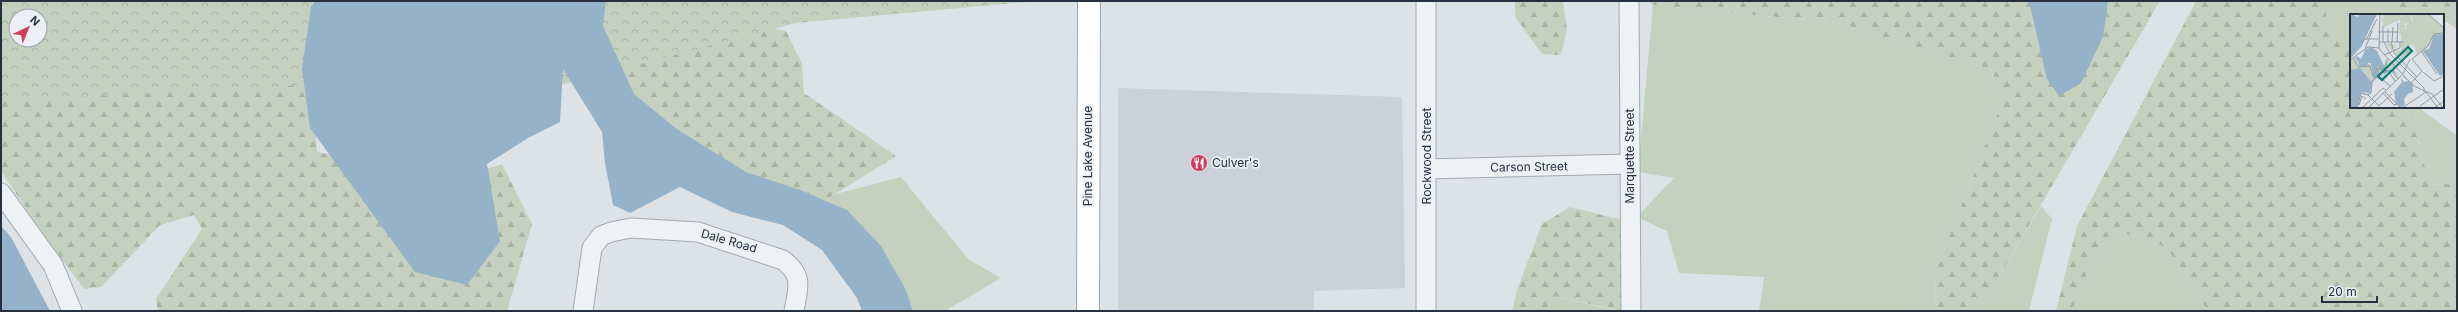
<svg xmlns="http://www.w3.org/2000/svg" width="2458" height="312" viewBox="0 0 2458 312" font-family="Inter,sans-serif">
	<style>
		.built { fill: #cbd1d9 }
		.green { fill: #c4d1be }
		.forest { fill: url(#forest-firs); fill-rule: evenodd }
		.park { fill: url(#park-crowns); fill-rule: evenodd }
		.water { fill: #96b2c8 }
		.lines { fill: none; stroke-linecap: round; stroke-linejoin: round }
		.street-casing { stroke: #a2a9b1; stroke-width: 21 }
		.primary-casing { stroke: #9ca7b3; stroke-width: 24 }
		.street { stroke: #eff2f5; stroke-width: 19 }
		.primary { stroke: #fff; stroke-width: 22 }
		.labels { text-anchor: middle; stroke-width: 3.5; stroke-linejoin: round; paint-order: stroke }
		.street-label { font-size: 12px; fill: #26303e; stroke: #ecf0f5 }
		.poi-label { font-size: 12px; fill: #26303e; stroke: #ecf0f5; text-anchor: start }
		.inset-road { fill: none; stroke: #949ba3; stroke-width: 1 }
		.view { fill: #0f766e; fill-opacity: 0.15; stroke: #0f766e; stroke-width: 2 }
		.inset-edge { fill: none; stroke: #26303e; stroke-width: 2 }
	</style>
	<defs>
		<pattern id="forest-firs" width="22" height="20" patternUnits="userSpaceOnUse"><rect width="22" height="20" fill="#c4d1be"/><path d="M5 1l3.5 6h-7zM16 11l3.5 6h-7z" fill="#a8b4a4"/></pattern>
		<pattern id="park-crowns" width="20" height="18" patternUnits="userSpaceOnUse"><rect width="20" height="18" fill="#c4d1be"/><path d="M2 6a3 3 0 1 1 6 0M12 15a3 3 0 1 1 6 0" fill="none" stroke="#a8b4a4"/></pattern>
	</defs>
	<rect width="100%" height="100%" fill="#dde2e7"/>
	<!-- built -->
	<polygon class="built" points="1118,88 1402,97 1405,288 1314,291 1314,311 1118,311"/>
	<!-- green -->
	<g class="green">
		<polygon points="2326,1 2382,1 2396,9 2457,6 2457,29 2447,22 2443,22 2443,15 2351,15 2351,53 2326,18"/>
		<polygon points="1653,5 1838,23 1990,69 2004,98 1935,273 1936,311 1759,311 1764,277 1679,273 1667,231 1637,217 1674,178 1638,172"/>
		<polygon points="2401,107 2418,107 2457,136 2457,183 2432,185 2423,161 2415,119"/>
		<polygon points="901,177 968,259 1001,278 945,311 913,311 906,290 825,201 836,194"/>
		<polygon points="2041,206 2052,219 2029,311 1979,311"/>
		<polygon points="2112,229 2166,247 2208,311 2073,311 2078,290"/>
		<polygon points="1553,296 1618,311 1552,311"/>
	</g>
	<!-- forest -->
	<g class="forest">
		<path d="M 1,1 L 353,1 L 314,98 L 317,152 L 372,162 L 446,182 L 502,164 L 532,224 L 507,311 L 158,311 L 156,299 L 202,229 L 194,215 L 160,225 L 101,287 L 84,289 L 41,231 L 1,171 ZM 16,16 L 40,16 L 40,40 L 16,40 Z"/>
		<polygon points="677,1 678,9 786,31 802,64 804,93 896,156 824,201 746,172 677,129 634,94 603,26"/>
		<polygon points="1515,1 1566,1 1563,2 1567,30 1561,55 1542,54 1515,17"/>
		<polygon points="1649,1 2160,1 1979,311 1936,311 1935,273 2004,98 1990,69 1838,23 1653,5"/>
		<polygon points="2196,1 2326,1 2326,18 2351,53 2351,107 2401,107 2415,119 2423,161 2432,185 2457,183 2457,311 2208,311 2166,247 2112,229 2078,290 2073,311 2056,311 2077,226"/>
		<polygon points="2382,1 2457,1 2457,6 2396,9"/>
		<polygon points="1570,207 1623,220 1625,304 1621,311 1554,296 1552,311 1512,311 1517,290 1542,224"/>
	</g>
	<!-- park -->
	<path class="park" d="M 1,1 L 1038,1 L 796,23 L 561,85 L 304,85 L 1,101 ZM 16,16 L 40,16 L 40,40 L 16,40 Z"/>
	<!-- water -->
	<g class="water">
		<polygon points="315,1 606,1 603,26 634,94 677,129 746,172 800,190 847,210 881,246 906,290 913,311 862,311 857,298 822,250 783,225 732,212 680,187 630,213 613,205 605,163 602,132 563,69 560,122 528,138 487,164 500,241 467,285 415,272 310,128 302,68 311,7"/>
		<polygon points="2029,1 2108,1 2103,37 2081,83 2059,96 2047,79"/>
		<polygon points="1,226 11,237 50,311 1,311"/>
	</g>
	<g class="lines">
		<!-- street casing -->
		<g class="street-casing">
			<g id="street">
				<polyline points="1629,1 1631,311"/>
				<polyline points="1427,169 1630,164"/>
				<polyline points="1,193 53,265 72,311"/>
				<path d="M 583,311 L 592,248 L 601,236 L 611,232 L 631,228 L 698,232 L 783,260 C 804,276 798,288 794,311"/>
				<polyline points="1426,311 1426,1"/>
			</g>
		</g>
		<!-- primary casing -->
		<g class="primary-casing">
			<polyline id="primary" points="1088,311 1089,1"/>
		</g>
		<!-- street -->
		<use href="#street" class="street"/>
		<!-- primary -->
		<use href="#primary" class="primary"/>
	</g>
	<!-- icons -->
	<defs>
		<g id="restaurant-disc" transform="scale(0.9)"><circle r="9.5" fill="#d03e5e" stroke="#ecf0f5"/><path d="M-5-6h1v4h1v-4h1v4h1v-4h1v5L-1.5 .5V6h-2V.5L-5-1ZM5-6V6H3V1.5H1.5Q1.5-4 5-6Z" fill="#fff"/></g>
	</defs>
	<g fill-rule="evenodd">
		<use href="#restaurant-disc" x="1199" y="163"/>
	</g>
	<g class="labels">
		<!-- street labels -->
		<g class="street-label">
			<text transform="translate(1088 156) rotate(-90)" y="4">Pine Lake Avenue</text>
			<text transform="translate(1427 156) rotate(-90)" y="4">Rockwood Street</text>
			<text transform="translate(1630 156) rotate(-90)" y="4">Marquette Street</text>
			<text transform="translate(1529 167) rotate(-1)" y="4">Carson Street</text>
			<text transform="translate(729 241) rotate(16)" y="4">Dale Road</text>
		</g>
		<!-- poi labels -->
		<g class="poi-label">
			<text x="1212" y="167">Culver's</text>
		</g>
	</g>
	<!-- overview -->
	<g transform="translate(2350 14)">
		<rect width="94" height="94" fill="#dde2e7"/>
		<path d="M 61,0 L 61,6 L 67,12 L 71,14 L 63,7 L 68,6 L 72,14 L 78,14 L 72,15 L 65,13 L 62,15 L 55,12 L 55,18 L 52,13 L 52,24 L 51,6 L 55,12 L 59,9 Z" fill="#c4d1be"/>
		<path d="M 34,0 L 50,0 L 51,4 L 52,0 L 60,0 L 60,9 L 51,10 L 51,17 L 54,12 L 55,17 L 58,11 L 62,10 L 60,14 L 65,14 L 61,0 L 77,0 L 80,29 L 67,40 L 63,30 L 57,34 L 62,35 L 64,39 L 57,40 L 59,45 L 55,38 L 56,44 L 54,40 L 46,44 L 45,33 L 41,36 L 36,29 L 44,31 L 47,37 L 51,36 L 51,19 L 50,21 L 49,19 L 50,6 L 33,13 L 33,8 L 30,6 L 34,7 L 30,5 L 35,4 L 32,2 Z" fill="#c4d1be"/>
		<path d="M 66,0 L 77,0 L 94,14 L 94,20 L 82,25 L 74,40 L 66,34 L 65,26 L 66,19 L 78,12 L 65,3 ZM 4,44 L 9,48 L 9,51 L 17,53 L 20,48 L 23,54 L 29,52 L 31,55 L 37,45 L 41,50 L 24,67 L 18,81 L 11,79 L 7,94 L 11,78 L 17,80 L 22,67 L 11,55 L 0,56 L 0,47 Z" fill="#c4d1be"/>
		<path d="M 0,0 L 8,3 L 10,0 L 27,0 L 11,33 L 0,45 ZM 94,20 L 94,60 L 90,62 L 73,37 L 79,35 L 84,21 ZM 21,33 L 27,37 L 36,56 L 44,56 L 49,63 L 41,56 L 34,60 L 27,52 L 28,61 L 22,67 L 20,79 L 11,78 L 7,94 L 0,94 L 0,56 L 10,54 L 21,67 L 24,65 L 21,49 L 18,49 L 17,52 L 9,52 L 9,48 L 5,44 L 7,42 L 11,45 L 15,36 ZM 51,63 L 54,68 L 59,67 L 63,71 L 63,78 L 58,80 L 54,85 L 55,91 L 51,93 L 46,89 L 44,78 L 52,68 Z" fill="#96b2c8"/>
		<path class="inset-road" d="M 30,0 L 29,35 L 56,64M 78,0 L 94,14M 33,12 L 33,28M 38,15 L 38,28M 28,18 L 47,18M 16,26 L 27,5M 29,28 L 54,28M 34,28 L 40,40 L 74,74 L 74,78M 41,28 L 44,39 L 67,63M 42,28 L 43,13M 47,28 L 48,9M 12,30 L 14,25 L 29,25M 15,35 L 22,17M 71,37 L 87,60M 34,41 L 50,34 L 50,28M 3,44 L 8,53 L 20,52 L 23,62 L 33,66 L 40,72M 62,45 L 78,32 L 84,20 L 94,19M 62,45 L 72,57M 0,46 L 18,33 L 29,34M 73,58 L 84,67 L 94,62M 54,63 L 66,73 L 82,80 L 93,94M 45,67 L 39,58 L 41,56 L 48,65M 61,69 L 72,57M 35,78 L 51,94M 33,79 L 44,91 L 47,90M 18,81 L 29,92 L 42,80M 9,91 L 12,82 L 16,85M 70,92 L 94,75M 7,94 L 11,79 L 18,81 L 21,79 L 22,68 L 29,60 L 27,54 L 31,56 L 35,53 L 37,45M 12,94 L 33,74 L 36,76M 18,94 L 53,60 L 60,45M 52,94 L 76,78 L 88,94M 84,94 L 94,87"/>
		<path class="view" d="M 58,33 L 62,37 L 32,66 L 28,62 Z"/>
		<rect width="94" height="94" class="inset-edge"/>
	</g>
	<!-- border -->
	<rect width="2458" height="312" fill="none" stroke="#26303e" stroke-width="4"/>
	<!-- north arrow -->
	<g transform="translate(28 28) rotate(44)"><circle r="19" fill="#ecf0f5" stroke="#9da3ac"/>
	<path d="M0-3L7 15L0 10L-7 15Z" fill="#d03e5e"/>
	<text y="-6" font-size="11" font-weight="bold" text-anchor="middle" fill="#26303e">N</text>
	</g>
	<!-- scale -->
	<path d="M2322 296v6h55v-6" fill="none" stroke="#26303e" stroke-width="2"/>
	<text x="2328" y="296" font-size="12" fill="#26303e" stroke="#ecf0f5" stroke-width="3" paint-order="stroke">20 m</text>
</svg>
